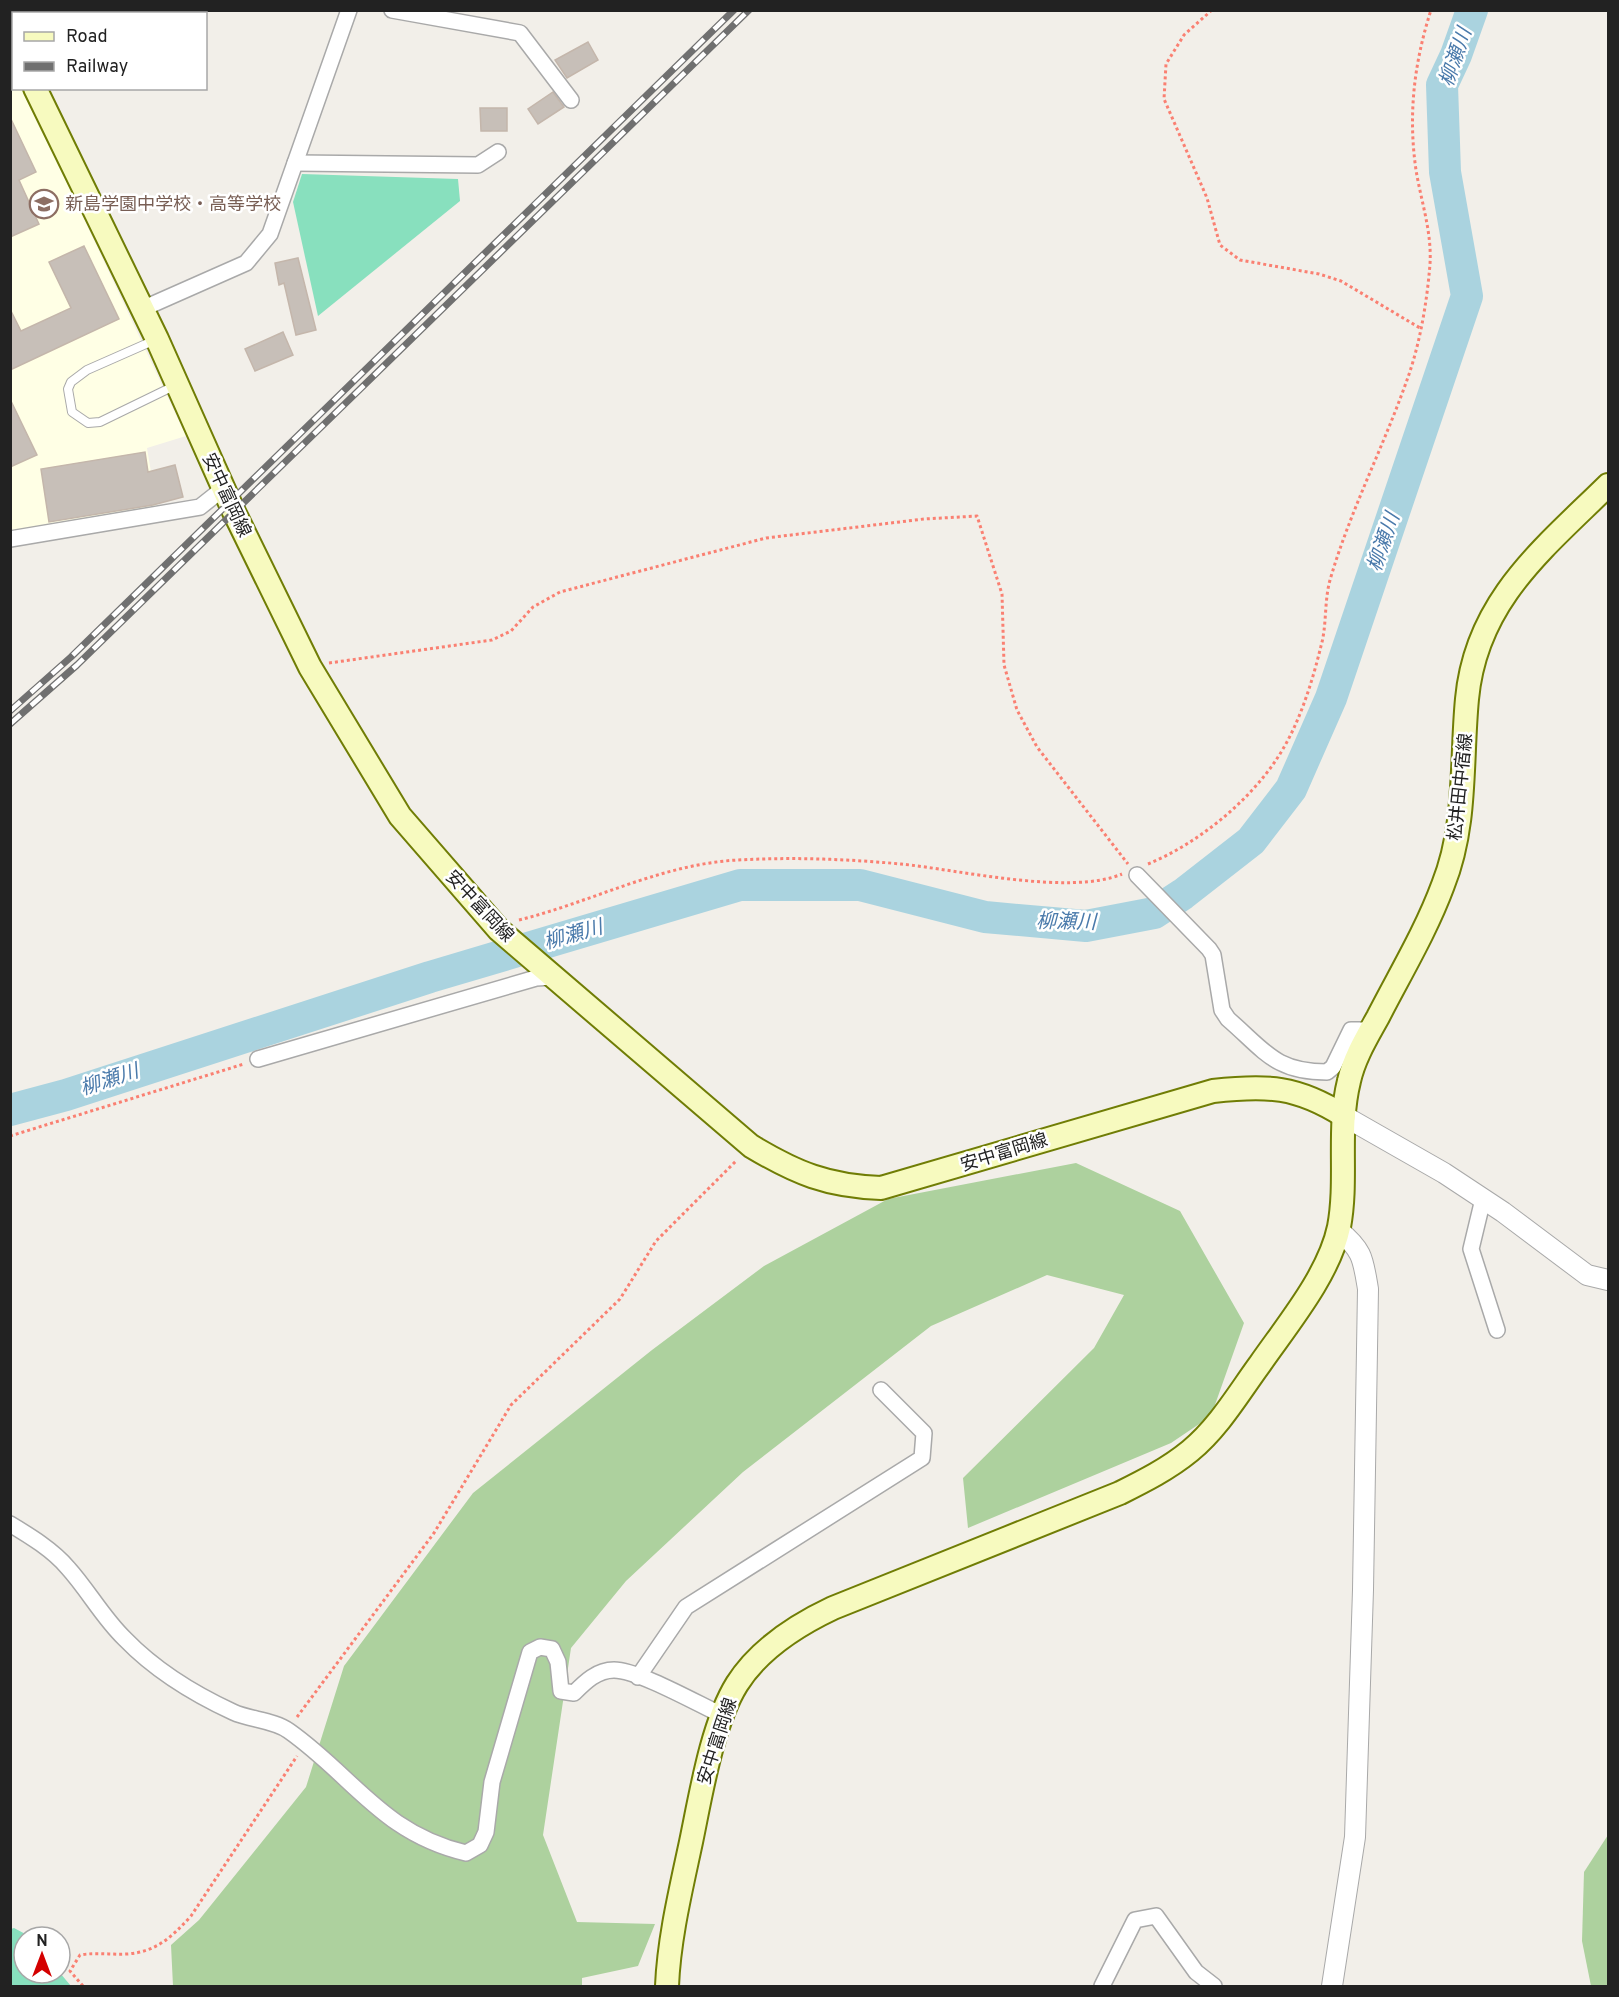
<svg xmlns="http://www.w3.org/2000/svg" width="1619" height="1997" viewBox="0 0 1619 1997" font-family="Overpass,'Noto Sans JP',sans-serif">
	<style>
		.education { fill: #ffffe5 }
		.forest { fill: #add19e }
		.pitch { fill: #88e0be }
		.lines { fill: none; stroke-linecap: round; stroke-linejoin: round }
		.river { stroke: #aad3df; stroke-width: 32 }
		.building { fill: #c7bfb8; stroke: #c4b6ab; stroke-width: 1.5 }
		.service-casing { stroke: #a9a9a9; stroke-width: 10 }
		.minor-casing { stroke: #a9a9a9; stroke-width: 18 }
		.tertiary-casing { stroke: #a9a9a9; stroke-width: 22 }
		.secondary-casing { stroke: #707d05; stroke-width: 26 }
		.path { stroke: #fa8072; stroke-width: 3; stroke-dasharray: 3 3; stroke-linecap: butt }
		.service { stroke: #fff; stroke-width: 8 }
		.minor { stroke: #fff; stroke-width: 15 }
		.tertiary { stroke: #fff; stroke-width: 20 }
		.secondary { stroke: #f7fabf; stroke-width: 22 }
		.rail-casing { stroke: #707070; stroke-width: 7 }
		.rail { stroke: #fff; stroke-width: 4.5; stroke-dasharray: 14; stroke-linecap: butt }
		.labels { text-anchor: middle; stroke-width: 5; stroke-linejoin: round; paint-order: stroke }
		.education-label { font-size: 18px; fill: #785e54; stroke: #fff; text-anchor: start }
		.street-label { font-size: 18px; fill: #222; stroke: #fff }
		.water-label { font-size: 20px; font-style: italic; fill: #4a7aab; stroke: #fff }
	</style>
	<rect width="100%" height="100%" fill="#f2efe9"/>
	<!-- education -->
	<polygon class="education" points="10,62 13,68 14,88 23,89 186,436 147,448 157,508 10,533"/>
	<!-- forest -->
	<g class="forest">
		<polygon points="1076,1163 1180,1211 1244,1323 1211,1416 1171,1443 968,1528 963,1478 1094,1348 1124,1295 1047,1275 931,1326 743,1472 626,1581 571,1648 543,1835 577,1922 655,1924 638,1966 582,1978 582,1986 173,1986 171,1945 199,1920 306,1787 344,1666 473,1493 652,1350 764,1266 888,1199"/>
		<polygon points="1608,1835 1608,1986 1591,1986 1582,1941 1584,1872"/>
	</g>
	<!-- pitch -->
	<g class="pitch">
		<polygon points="302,174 458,179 460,201 318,316 293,202"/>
		<polygon points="14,1928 31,1937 24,1937 24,1973 60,1973 71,1986 11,1986 11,1929"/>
	</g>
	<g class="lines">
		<!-- river -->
		<polyline class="river" points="10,1110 66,1095 430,977 740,885 860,885 985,917 1086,926 1154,913 1183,894 1251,841 1291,789 1331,698 1467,296 1445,172 1442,85 1456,55 1472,10"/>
	</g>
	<!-- building -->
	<g class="building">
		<polygon points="588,42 598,60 567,78 555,60"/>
		<polygon points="553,92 564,107 538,124 528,109"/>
		<polygon points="480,108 507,108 507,131 481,131"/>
		<polygon points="10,117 36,172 19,180 39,224 10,237"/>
		<polygon points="84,246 119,319 10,370 10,309 21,331 71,308 49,262"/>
		<polygon points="298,258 316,330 296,335 284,283 279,285 275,263"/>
		<polygon points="283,332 293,355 255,371 245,349"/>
		<polygon points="10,399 37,455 10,467"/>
		<polygon points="145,452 148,472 175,465 183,497 153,505 49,522 41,469"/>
	</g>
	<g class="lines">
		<!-- service casing -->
		<g class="service-casing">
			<polyline id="service" points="155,340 87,370 71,382 68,389 72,412 88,423 100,422 174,386"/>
		</g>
		<!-- minor casing -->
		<g class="minor-casing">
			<g id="minor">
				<polyline points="392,10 520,33 571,100"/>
				<polyline points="295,163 478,165 498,152"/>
				<polyline points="142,309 246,263 270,234 349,10"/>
				<polyline points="10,539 200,507 224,488"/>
				<path d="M 1137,875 L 1209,949 L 1213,955 L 1222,1010 L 1228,1019 C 1265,1051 1275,1072 1327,1072 L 1333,1067 L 1351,1030 L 1371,1030"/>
				<polyline points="258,1059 536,978 552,977"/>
				<polyline points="1483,1199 1471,1249 1497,1330"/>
				<path d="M 10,1524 C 30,1536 53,1550 68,1568 C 88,1590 103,1618 125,1639 C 155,1670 194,1694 233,1712 C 250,1720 274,1720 289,1731 C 354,1777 382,1833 466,1853 L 480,1845 L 486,1832 L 492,1782 L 530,1652 L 540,1647 L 552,1649 L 558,1662 L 561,1691 L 574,1693 C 585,1682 597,1670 614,1670 C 638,1670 698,1704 722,1715"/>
				<polyline points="638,1677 686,1607 922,1458 924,1433 881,1390"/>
				<polyline points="1102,1986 1135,1920 1156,1916 1196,1972 1214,1986"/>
			</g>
		</g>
		<!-- tertiary casing -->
		<g class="tertiary-casing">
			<g id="tertiary">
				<polyline points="1344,1116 1444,1173 1503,1212 1587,1275 1608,1280"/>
				<path d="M 1332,1986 L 1355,1837 L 1363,1590 L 1368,1289 C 1363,1259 1363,1250 1338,1230"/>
			</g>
		</g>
		<!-- secondary casing -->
		<g class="secondary-casing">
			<g id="secondary">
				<polyline points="10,39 14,45"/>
				<path d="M 35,88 L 157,339 L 234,512 L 310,667 L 400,816 L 499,930 L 751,1146 C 796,1173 827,1186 881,1188 L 1213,1091 C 1267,1085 1297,1086 1344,1116"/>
				<path d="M 667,1986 C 669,1938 681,1889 691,1842 C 701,1794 712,1724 737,1684 C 759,1649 797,1625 833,1608 L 1120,1493 C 1144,1481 1168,1469 1190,1451 C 1219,1427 1238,1394 1260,1364 C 1287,1325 1329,1275 1339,1227 C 1348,1179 1337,1129 1349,1081 C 1354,1058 1367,1037 1378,1017 C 1400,974 1426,931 1443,885 C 1467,825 1461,762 1467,699 C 1476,601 1543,549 1608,485"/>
			</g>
		</g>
		<!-- path -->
		<g class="path">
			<polyline points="1212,10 1184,35 1166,64 1164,99 1207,198 1220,245 1240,260 1319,274 1341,281 1420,328"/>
			<polyline points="329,663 492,640 511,631 533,607 560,592 766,538 924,519 977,516 1002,594 1004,665 1017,710 1037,747 1128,864"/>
			<path d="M 1148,864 C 1197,844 1249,802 1278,757 C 1299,725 1312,683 1321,646 C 1327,625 1324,602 1330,580 C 1350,511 1383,448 1407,380 C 1420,344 1427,302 1430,264 C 1432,232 1421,201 1416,170 C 1408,115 1414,63 1431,10"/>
			<path d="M 519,920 C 592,902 661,864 738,860 C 792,857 847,859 901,864 C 960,870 1070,896 1122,874"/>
			<polyline points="10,1136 244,1064"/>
			<polyline points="297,1717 434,1533 511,1405 620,1299 656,1241 737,1160"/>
			<path d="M 83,1986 L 70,1971 L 80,1955 C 97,1952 111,1955 127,1954 C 156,1952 172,1937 191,1916 L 297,1756"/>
		</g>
		<!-- service -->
		<use href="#service" class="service"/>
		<!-- minor -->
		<use href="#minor" class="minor"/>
		<!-- tertiary -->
		<use href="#tertiary" class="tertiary"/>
		<!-- secondary -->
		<use href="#secondary" class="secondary"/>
		<!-- rail casing -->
		<g class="rail-casing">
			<g id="rail">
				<polyline points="10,711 71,657 734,10"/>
				<polyline points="10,724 77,665 749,10"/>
			</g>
		</g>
		<!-- rail -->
		<use href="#rail" class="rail"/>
	</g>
	<!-- icons -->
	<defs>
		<g id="school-ring" transform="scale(1.5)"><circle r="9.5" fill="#fff" stroke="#8d6e63" stroke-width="1.5"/><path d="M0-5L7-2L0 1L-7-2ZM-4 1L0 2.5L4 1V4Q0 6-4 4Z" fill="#8d6e63"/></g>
	</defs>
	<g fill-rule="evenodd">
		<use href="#school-ring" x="44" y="204"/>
	</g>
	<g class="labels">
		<!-- education labels -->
		<g class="education-label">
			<text x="65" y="210">新島学園中学校・高等学校</text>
		</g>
		<!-- street labels -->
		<g class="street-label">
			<text transform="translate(227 495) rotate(65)" y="6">安中富岡線</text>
			<text transform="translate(1460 787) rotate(-84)" y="6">松井田中宿線</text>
			<text transform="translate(480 906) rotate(47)" y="6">安中富岡線</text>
			<text transform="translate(1004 1152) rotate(-17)" y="6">安中富岡線</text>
			<text transform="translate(717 1741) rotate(-72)" y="6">安中富岡線</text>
		</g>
		<!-- water labels -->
		<g class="water-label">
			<text transform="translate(1455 57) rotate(-71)" y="7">柳瀬川</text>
			<text transform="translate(1383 542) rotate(-71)" y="7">柳瀬川</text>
			<text transform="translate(1066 921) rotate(1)" y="7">柳瀬川</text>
			<text transform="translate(573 934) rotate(-16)" y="7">柳瀬川</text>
			<text transform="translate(109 1079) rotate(-18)" y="7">柳瀬川</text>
		</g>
	</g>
	<!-- border -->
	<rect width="1619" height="1997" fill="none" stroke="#222222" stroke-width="24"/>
	<!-- legend -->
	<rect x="12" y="12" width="195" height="78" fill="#ffffff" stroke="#a7a7a7" stroke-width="1.5"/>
	<rect x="24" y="32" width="30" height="9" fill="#f7fabf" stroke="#a7a7a7" stroke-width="1.5"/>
	<text x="66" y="42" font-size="18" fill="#222222">Road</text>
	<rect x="24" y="62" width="30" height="9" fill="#707070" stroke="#a7a7a7" stroke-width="1.5"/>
	<text x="66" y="72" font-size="18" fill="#222222">Railway</text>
	<!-- north arrow -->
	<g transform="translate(42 1955)"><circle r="28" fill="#ffffff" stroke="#a7a7a7" stroke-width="1.5"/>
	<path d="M0-4.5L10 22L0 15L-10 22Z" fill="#d40000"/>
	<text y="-9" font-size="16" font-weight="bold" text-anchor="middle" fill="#222222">N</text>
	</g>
</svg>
